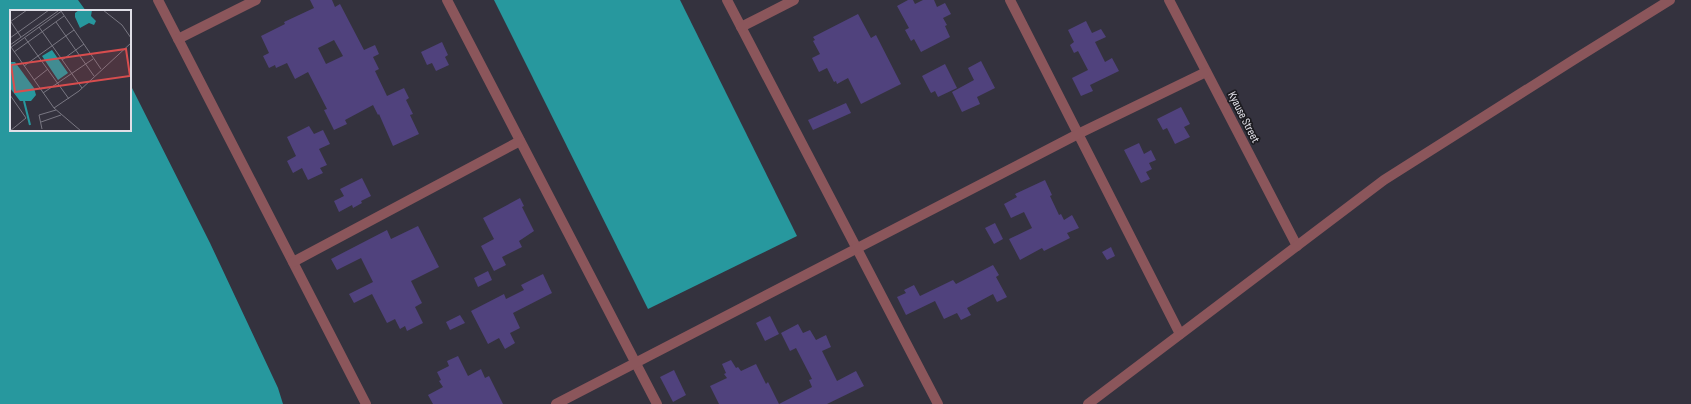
<svg xmlns="http://www.w3.org/2000/svg" width="1691" height="404" viewBox="0 0 1691 404" font-family="'Sofia Sans Condensed',sans-serif">
	<style>
		.water { fill: #27989e }
		.building { fill: #50427d; fill-rule: evenodd }
		.lines { fill: none; stroke-linecap: round; stroke-linejoin: round }
		.street { stroke: #8b565b; stroke-width: 10 }
		.labels { text-anchor: middle; stroke-width: 3.5; stroke-linejoin: round; paint-order: stroke }
		.street-label { font-size: 12px; fill: #e0dfe7; stroke: #1c1b20 }
		.inset-river { fill: none; stroke: #27989e; stroke-width: 2 }
		.inset-road { fill: none; stroke: #797782; stroke-width: 1 }
		.view { fill: #d84d4e; fill-opacity: 0.15; stroke: #d84d4e; stroke-width: 2 }
		.inset-edge { fill: none; stroke: #e0dfe7; stroke-width: 2 }
	</style>
	<rect width="100%" height="100%" fill="#34323e"/>
	<!-- water -->
	<g class="water">
		<polygon points="0,0 78,0 86,11 11,11 11,130 130,130 130,84 210,243 278,388 283,404 0,404"/>
		<polygon points="494,0 680,0 797,236 648,309"/>
	</g>
	<!-- building -->
	<g class="building">
		<path d="M 310,0 L 332,0 L 335,7 L 340,4 L 364,50 L 375,45 L 379,54 L 373,57 L 379,69 L 375,71 L 387,96 L 404,88 L 409,98 L 406,100 L 413,114 L 410,115 L 419,134 L 393,146 L 379,114 L 378,115 L 373,105 L 345,120 L 347,124 L 334,130 L 324,110 L 327,109 L 308,72 L 295,79 L 287,63 L 276,68 L 275,65 L 269,68 L 263,56 L 269,53 L 261,36 L 285,24 L 284,22 L 314,8 ZM 334,40 L 343,56 L 326,64 L 318,48 Z"/>
		<polygon points="908,0 913,0 915,4 923,0 934,0 937,7 945,3 951,14 943,18 947,25 945,26 950,37 921,52 914,39 911,41 905,30 909,28 897,6"/>
		<polygon points="858,14 871,38 876,35 901,84 861,104 848,78 837,84 836,81 834,82 827,68 819,72 812,58 820,54 813,41 815,40 813,37"/>
		<polygon points="1086,21 1092,33 1101,29 1106,37 1095,42 1105,62 1112,58 1119,71 1090,85 1093,91 1081,96 1072,78 1088,70 1078,51 1074,53 1070,45 1074,42 1068,30"/>
		<polygon points="442,42 448,55 445,57 449,65 436,71 432,63 427,65 421,52"/>
		<polygon points="981,61 995,88 977,97 980,104 962,112 952,92 974,80 968,68"/>
		<polygon points="945,64 957,88 938,97 935,91 931,93 922,76"/>
		<polygon points="846,103 851,113 813,130 808,120"/>
		<polygon points="1181,107 1190,124 1184,127 1190,137 1175,144 1167,128 1163,130 1157,119"/>
		<polygon points="309,126 314,134 323,130 330,144 319,149 327,165 320,168 323,173 308,180 302,168 293,173 287,161 296,156 287,137"/>
		<polygon points="1139,143 1144,154 1151,150 1156,160 1149,163 1152,169 1146,172 1150,179 1141,183 1124,150"/>
		<polygon points="362,178 371,196 361,201 362,203 353,208 352,205 339,212 334,201 344,196 340,189"/>
		<polygon points="1045,180 1052,195 1050,196 1059,215 1061,214 1064,220 1072,215 1079,228 1067,233 1070,238 1044,251 1042,248 1020,260 1009,239 1032,228 1024,212 1011,218 1004,204 1017,197 1015,194"/>
		<polygon points="520,198 524,206 522,207 534,231 519,241 522,247 502,257 506,265 494,271 481,246 494,239 483,218"/>
		<polygon points="995,223 1003,239 994,244 985,228"/>
		<polygon points="418,226 439,267 411,281 422,303 415,307 423,323 407,331 405,326 400,329 395,319 387,323 372,294 354,303 349,294 373,282 361,258 337,270 331,259 387,230 391,239"/>
		<polygon points="1111,247 1115,256 1107,260 1102,252"/>
		<polygon points="993,265 999,275 996,277 1007,297 997,302 993,294 967,308 971,315 961,320 957,313 944,319 935,301 906,315 897,297 906,293 904,290 914,285 920,296 953,280 956,284"/>
		<polygon points="488,271 492,280 478,287 474,278"/>
		<polygon points="543,274 552,293 513,313 520,328 510,333 515,343 505,349 499,338 488,344 471,311 504,294 506,299 524,290 521,285"/>
		<polygon points="460,315 465,323 450,330 446,322"/>
		<polygon points="770,316 779,334 765,341 756,323"/>
		<polygon points="798,324 803,333 810,330 816,340 826,335 831,347 822,351 837,381 856,371 864,386 827,404 719,404 710,386 727,378 724,374 726,373 722,364 731,360 736,368 738,367 741,371 756,364 766,384 768,382 779,404 812,387 809,380 812,379 796,348 790,351 781,333"/>
		<polygon points="458,356 468,376 481,369 485,378 489,376 503,404 433,404 428,395 443,387 439,381 441,380 437,372 449,366 447,361"/>
		<polygon points="674,370 686,395 673,402 660,377"/>
	</g>
	<g class="lines">
		<!-- street -->
		<g class="street">
			<polyline points="158,0 366,404"/>
			<polyline points="447,0 657,404"/>
			<polyline points="727,0 938,404"/>
			<polyline points="1010,0 1180,334"/>
			<polyline points="1169,0 1297,246"/>
			<polyline points="741,27 794,0"/>
			<polyline points="178,39 256,0"/>
			<polyline points="293,262 520,141"/>
			<polyline points="556,404 1078,134 1206,72"/>
			<polyline points="1088,404 1384,180 1575,59 1670,0"/>
		</g>
	</g>
	<g class="labels">
		<!-- street labels -->
		<g class="street-label">
			<text transform="translate(1244 117) rotate(63)" y="4">Kyause Street</text>
		</g>
	</g>
	<!-- overview -->
	<g transform="translate(10 10)">
		<rect width="121" height="121" fill="#34323e"/>
		<path d="M 69,0 L 82,0 L 81,6 L 86,11 L 84,15 L 79,13 L 70,18 L 65,7 L 65,3 ZM 42,40 L 58,63 L 48,70 L 32,46 ZM 0,52 L 5,52 L 24,78 L 26,85 L 21,91 L 10,91 L 0,78 Z" fill="#27989e"/>
		<path class="inset-river" d="M 14,91 L 20,115"/>
		<path class="inset-road" d="M 93,0 L 112,15 L 121,28M 51,1 L 91,59M 0,12 L 17,0M 1,12 L 11,27M 46,12 L 84,66M 29,17 L 72,78M 0,28 L 39,0M 15,28 L 59,89M 0,35 L 48,1M 1,37 L 44,98 L 71,121M 0,38 L 53,0M 4,42 L 54,6M 52,50 L 74,34M 14,56 L 64,20M 24,70 L 38,59M 33,83 L 83,49M 0,85 L 16,108 L 0,121M 44,98 L 69,81 L 121,33M 31,112 L 51,105M 32,119 L 29,105 L 46,100"/>
		<path class="view" d="M 116,39 L 120,66 L 5,82 L 1,55 Z"/>
		<rect width="121" height="121" class="inset-edge"/>
	</g>
</svg>
